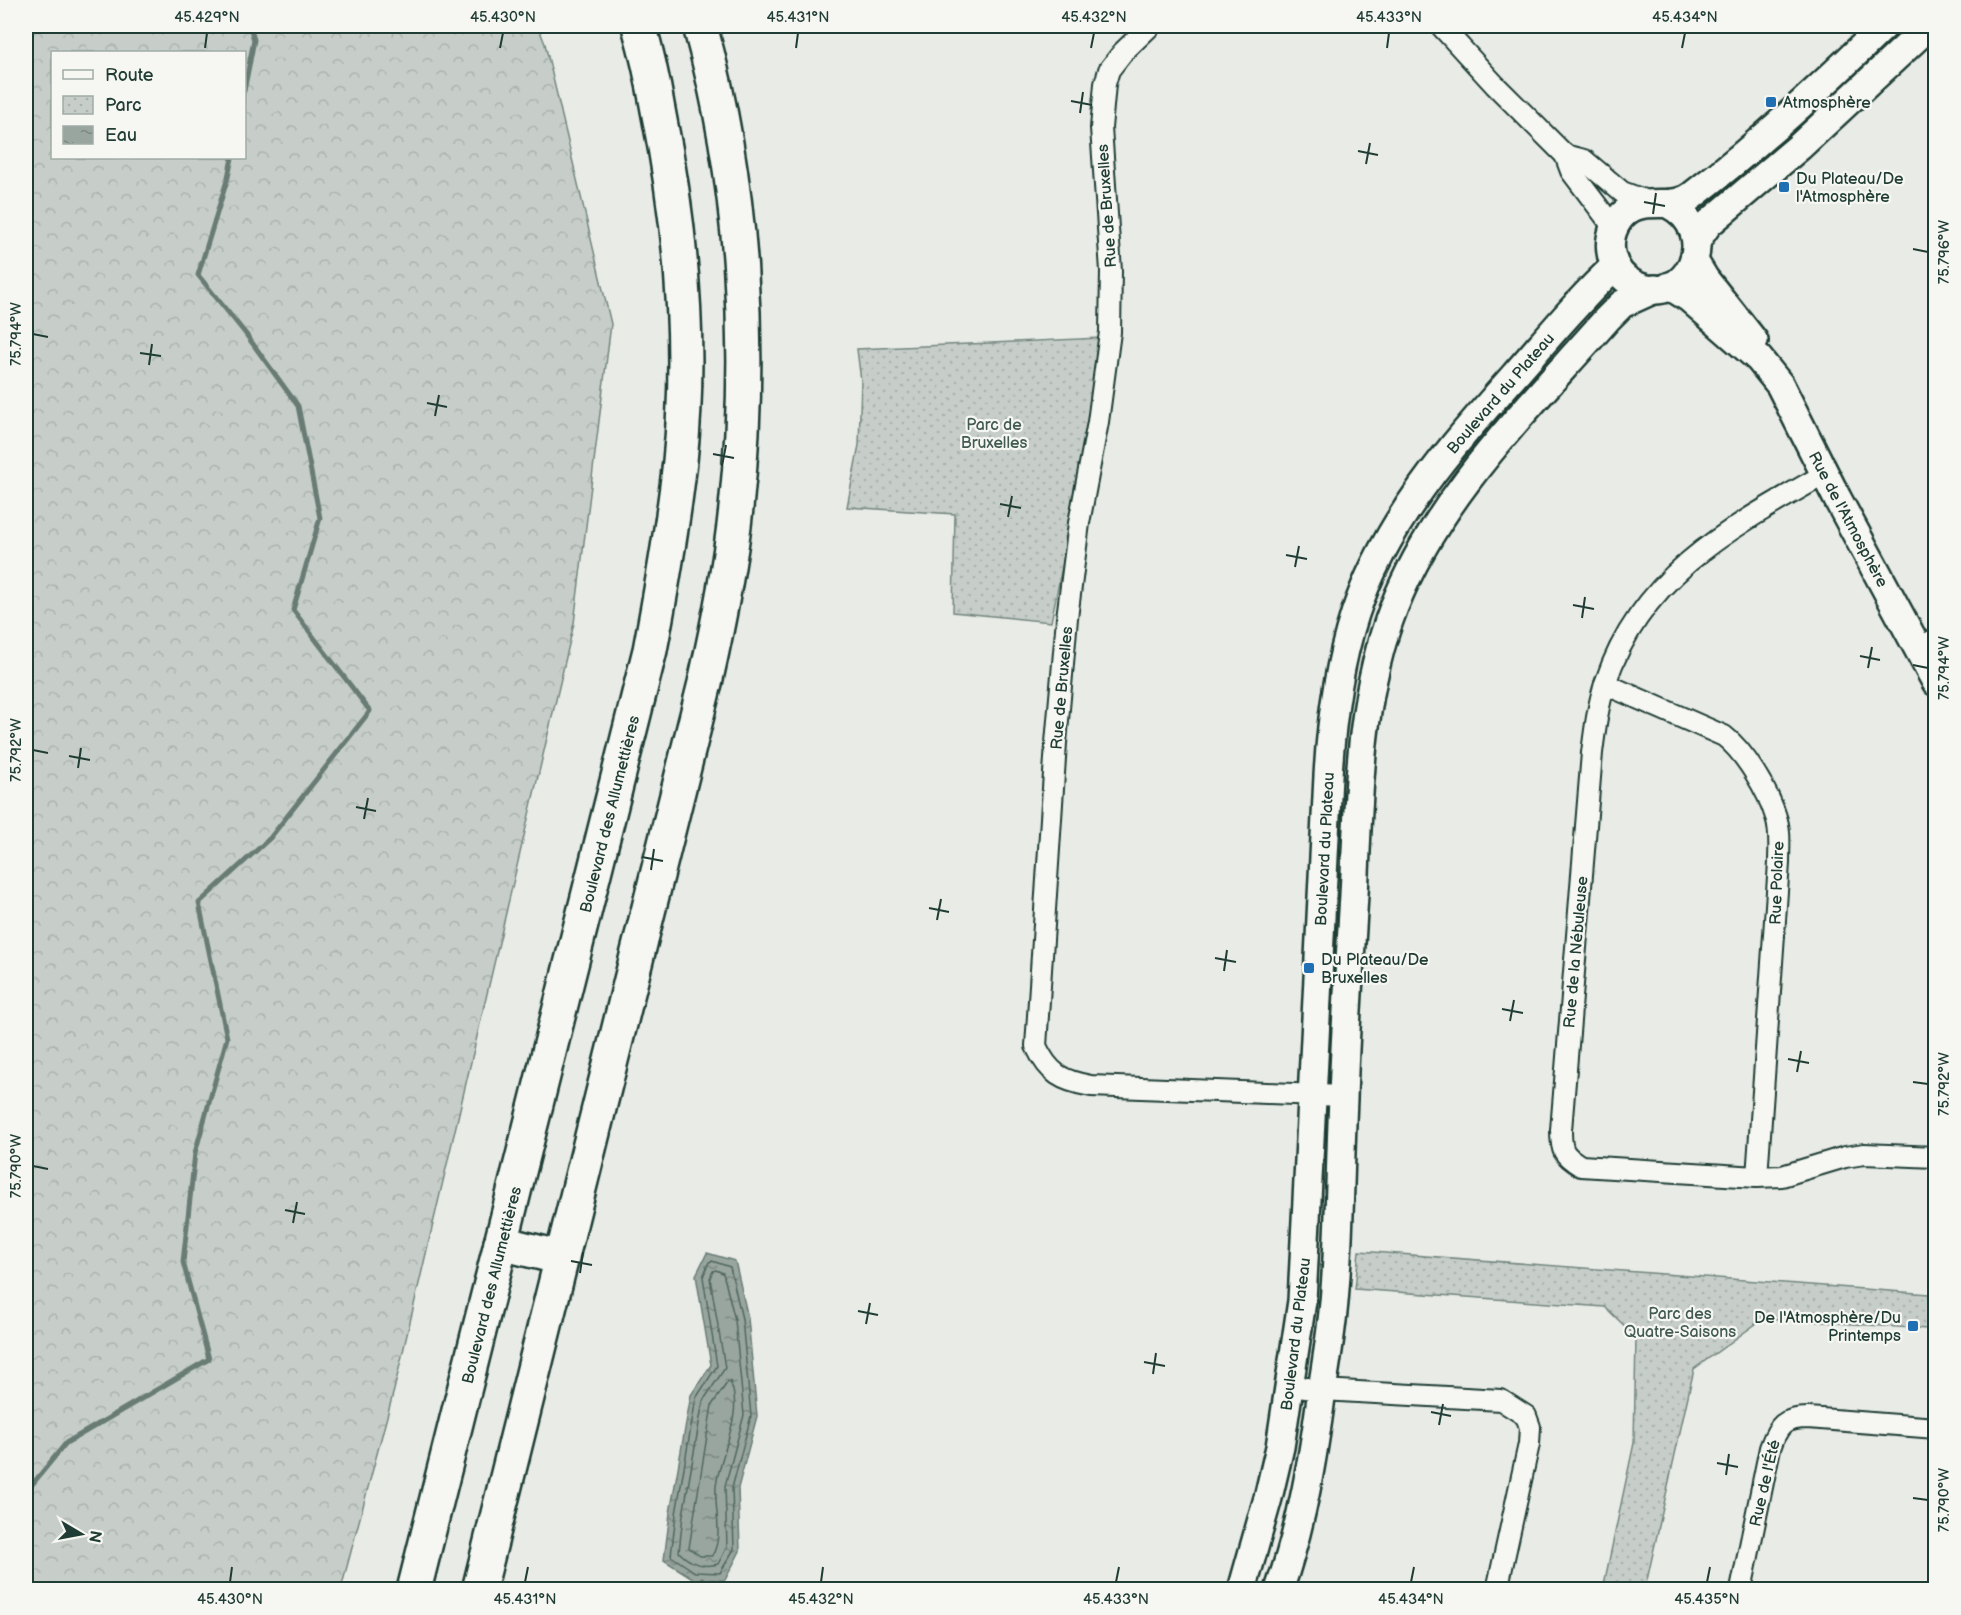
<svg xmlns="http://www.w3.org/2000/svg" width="1961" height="1615" viewBox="0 0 1961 1615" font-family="'Balsamiq Sans',sans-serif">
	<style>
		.forest { fill: url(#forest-crowns); stroke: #73867e; stroke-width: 1.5; fill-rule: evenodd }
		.park { fill: url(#park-dots); stroke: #73867e; stroke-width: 1.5 }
		.water { fill: url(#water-ripples); stroke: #687c75; stroke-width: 1.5 }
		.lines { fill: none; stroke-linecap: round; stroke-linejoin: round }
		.shore { stroke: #50675f; stroke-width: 1.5 }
		.stream { stroke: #687c75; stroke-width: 5 }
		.street-casing { stroke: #1f3d34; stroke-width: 24 }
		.secondary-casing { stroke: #1f3d34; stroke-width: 32 }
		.highway-casing { stroke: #1f3d34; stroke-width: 38 }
		.street { stroke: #f6f6f2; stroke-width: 20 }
		.secondary { stroke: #f6f6f2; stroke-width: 27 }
		.highway { stroke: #f6f6f2; stroke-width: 33 }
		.ticks { fill: none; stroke: #1f3d34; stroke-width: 2 }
		.poi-dot { fill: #1f6fb2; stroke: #f6f6f2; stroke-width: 2 }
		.labels { text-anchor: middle; stroke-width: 4.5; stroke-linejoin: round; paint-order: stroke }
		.poi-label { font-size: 16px; fill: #1f3d34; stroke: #f6f6f2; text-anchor: start }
		.street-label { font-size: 16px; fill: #1f3d34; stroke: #f6f6f2 }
		.park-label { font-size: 16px; fill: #415a52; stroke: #f6f6f2 }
		.neatline { fill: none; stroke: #1f3d34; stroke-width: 2 }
		.ticks-label { font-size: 15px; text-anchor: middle; fill: #1f3d34 }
	</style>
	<defs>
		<pattern id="forest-crowns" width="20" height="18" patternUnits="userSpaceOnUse" patternTransform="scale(1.5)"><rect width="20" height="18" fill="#c7cec9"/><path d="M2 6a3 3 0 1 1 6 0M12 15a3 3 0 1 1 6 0" fill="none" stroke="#aab2ad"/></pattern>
		<pattern id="park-dots" width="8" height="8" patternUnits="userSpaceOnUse" patternTransform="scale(1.5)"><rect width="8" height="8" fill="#c7cec9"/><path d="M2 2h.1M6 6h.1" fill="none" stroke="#aab2ad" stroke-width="1.8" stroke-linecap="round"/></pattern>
		<pattern id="water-ripples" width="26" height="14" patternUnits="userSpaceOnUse" patternTransform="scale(1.5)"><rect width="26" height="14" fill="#99a6a0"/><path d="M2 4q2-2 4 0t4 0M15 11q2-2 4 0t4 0" fill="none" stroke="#7c8883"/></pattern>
	</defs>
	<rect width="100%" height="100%" fill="#e9ebe7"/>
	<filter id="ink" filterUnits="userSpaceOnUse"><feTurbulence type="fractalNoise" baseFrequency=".0167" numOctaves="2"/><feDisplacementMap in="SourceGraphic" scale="12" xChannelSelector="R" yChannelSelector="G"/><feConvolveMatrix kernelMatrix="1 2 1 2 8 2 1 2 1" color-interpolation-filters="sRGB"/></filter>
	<g filter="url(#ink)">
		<!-- forest -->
		<path class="forest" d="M 26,26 L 538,26 L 545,44 L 611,324 L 574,623 L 394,1390 L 341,1589 L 26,1589 ZM 52,52 L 244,52 L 244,158 L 52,158 Z"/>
		<!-- park -->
		<g class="park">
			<polygon points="1101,338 1099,357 1072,517 1051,622 953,612 955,514 847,507 859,445 861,381 857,349"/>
			<polygon points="1359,1251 1929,1294 1927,1329 1764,1318 1694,1369 1645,1589 1603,1589 1634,1443 1636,1337 1605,1307 1355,1289"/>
		</g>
		<!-- water -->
		<polygon class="water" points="707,1253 735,1261 748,1318 757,1416 738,1488 740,1551 725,1580 694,1579 664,1560 670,1513 691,1395 711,1365 696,1275"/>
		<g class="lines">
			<!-- shore -->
			<g class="shore">
				<polygon points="712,1261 730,1267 742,1319 751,1416 732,1488 734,1549 720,1573 695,1572 671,1556 676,1514 696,1398 717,1366 703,1277 709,1262"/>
				<path d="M 716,1270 L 723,1273 L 735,1320 L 744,1415 L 725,1486 L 727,1547 L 718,1564 C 703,1568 689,1563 679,1552 L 683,1515 L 703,1401 L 725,1368 L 710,1278 L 713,1271 Z"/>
				<path d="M 730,1382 C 745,1413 719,1455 716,1487 C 714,1509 724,1536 712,1556 L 700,1556 L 689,1548 L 712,1405 L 727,1383 Z"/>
			</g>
			<!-- stream -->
			<g class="stream">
				<polyline points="244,91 254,40 250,26"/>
				<polyline points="26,1492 66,1443 209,1359 183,1262 195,1153 227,1038 199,903 270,838 370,711 293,610 320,518 298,406 245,333 198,275 228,177 232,158"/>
				<polyline points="700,1590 702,1579"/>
			</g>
			<!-- street casing -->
			<g class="street-casing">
				<g id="street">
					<path d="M 1150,26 L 1123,52 L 1109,70 L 1105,84 L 1101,128 L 1111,271 L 1110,332 L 1098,422 L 1079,523 L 1067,618 L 1056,743 L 1036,1046 C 1049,1074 1062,1081 1091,1086 L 1343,1096"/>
					<polyline points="1441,26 1495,85 1565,155 1571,171 1614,228"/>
					<polyline points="1565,155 1584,160 1622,192 1649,202"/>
					<path d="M 1825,474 C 1732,527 1642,574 1606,681 C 1598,704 1595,729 1592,753 L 1561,1130 C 1561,1151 1563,1155 1581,1166 L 1757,1177 L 1782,1176 L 1845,1157 L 1864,1154 L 1936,1157"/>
					<polyline points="1918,648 1936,639"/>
					<path d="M 1605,684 L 1724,736 C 1745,752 1768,791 1776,817 C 1781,831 1779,848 1779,863 L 1757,1177"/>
					<polyline points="1290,1386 1322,1390 1501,1400 1526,1416 1530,1427 1529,1444 1497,1590"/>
					<path d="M 1741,1590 L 1770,1448 C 1778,1425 1784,1418 1808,1418 L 1936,1428"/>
				</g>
			</g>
			<!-- secondary casing -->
			<g class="secondary-casing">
				<g id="secondary">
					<path d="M 1668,204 C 1724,232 1687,310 1635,285 C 1610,273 1603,241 1619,219 C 1640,191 1670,214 1693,195 C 1761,143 1823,85 1884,26"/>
					<polyline points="1697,240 1708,224 1799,147 1929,26"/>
					<polyline points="1694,261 1705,279 1754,341"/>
					<polyline points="1670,286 1689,298 1759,359 1780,385 1837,498 1936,682"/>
					<path d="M 1242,1590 L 1268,1498 L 1280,1447 L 1302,1301 L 1328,776 C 1331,721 1338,666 1355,614 C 1385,522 1450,448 1513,377 C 1546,340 1578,300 1615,266"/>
					<path d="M 1279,1590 C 1302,1525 1313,1458 1322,1390 C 1327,1357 1333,1323 1335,1289 C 1340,1226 1340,1162 1343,1099 C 1345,1031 1350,963 1354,895 C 1359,799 1358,699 1394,607 C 1438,495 1528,409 1607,319 L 1622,304 L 1655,289"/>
				</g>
			</g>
			<!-- highway casing -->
			<g class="highway-casing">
				<g id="highway">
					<polyline points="501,1243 562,1258"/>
					<path d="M 414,1590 L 650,650 C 662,587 673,525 680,461 C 692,345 681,224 658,110 C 653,81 647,53 639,26"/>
					<path d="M 479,1590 L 705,683 C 718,625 730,567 736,508 C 753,348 743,181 700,26"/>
				</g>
			</g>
			<!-- street -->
			<use href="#street" class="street"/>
			<!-- secondary -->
			<use href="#secondary" class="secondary"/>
			<!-- highway -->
			<use href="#highway" class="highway"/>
		</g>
	</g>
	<!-- ticks -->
	<path class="ticks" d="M 205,48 L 207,33M 500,48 L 503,33M 796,48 L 798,33M 1091,48 L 1094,33M 1387,48 L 1389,33M 1682,48 L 1685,33M 1071,101 L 1092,105M 1080,113 L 1083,92M 1358,151 L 1378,155M 1366,164 L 1370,143M 1644,202 L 1665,206M 1653,214 L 1656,193M 1913,249 L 1928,252M 33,334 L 48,337M 140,353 L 161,356M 149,365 L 152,344M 427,403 L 447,407M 435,416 L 439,395M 713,454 L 734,458M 722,466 L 726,445M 1000,504 L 1021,508M 1008,517 L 1012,496M 1286,555 L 1307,559M 1295,567 L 1299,546M 1573,605 L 1594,609M 1582,618 L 1585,597M 1860,656 L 1880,660M 1913,665 L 1928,668M 1868,668 L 1872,647M 33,750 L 48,753M 69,756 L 90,760M 78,768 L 81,748M 356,807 L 376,811M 364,819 L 368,798M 642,857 L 663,861M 651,870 L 654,849M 929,908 L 949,912M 937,920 L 941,899M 1215,958 L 1236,962M 1224,971 L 1227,950M 1502,1009 L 1523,1013M 1510,1021 L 1514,1000M 1788,1059 L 1809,1063M 1797,1072 L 1801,1051M 1913,1082 L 1928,1084M 33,1166 L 48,1169M 285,1210 L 305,1214M 293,1223 L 297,1202M 571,1261 L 592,1265M 580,1273 L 583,1252M 858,1311 L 878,1315M 866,1324 L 870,1303M 1144,1362 L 1165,1366M 1153,1374 L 1156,1353M 1431,1412 L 1451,1416M 1439,1425 L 1443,1404M 1717,1463 L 1738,1467M 1726,1475 L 1729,1454M 1913,1498 L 1928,1500M 230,1582 L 232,1567M 525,1582 L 528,1567M 821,1582 L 823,1567M 1116,1582 L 1119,1567M 1411,1582 L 1414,1567M 1707,1582 L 1710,1567"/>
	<!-- markers -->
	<g class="poi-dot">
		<rect x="1765" y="96" width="12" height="12" rx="3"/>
		<rect x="1778" y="181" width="12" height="12" rx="3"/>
		<rect x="1303" y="962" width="12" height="12" rx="3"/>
		<rect x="1907" y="1320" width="12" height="12" rx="3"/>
	</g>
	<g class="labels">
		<!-- poi labels -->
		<g class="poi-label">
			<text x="1783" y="108">Atmosphère</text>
			<text x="1796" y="184">Du Plateau/De<tspan x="1796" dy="18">l'Atmosphère</tspan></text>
			<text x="1321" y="965">Du Plateau/De<tspan x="1321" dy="18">Bruxelles</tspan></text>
			<text x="1901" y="1323" text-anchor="end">De l'Atmosphère/Du<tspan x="1901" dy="18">Printemps</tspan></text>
		</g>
		<!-- street labels -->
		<g class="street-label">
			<text transform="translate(1106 206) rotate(-94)" y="6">Rue de Bruxelles</text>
			<text transform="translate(1500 393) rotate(-49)" y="6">Boulevard du Plateau</text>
			<text transform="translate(1849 519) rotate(62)" y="6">Rue de l'Atmosphère</text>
			<text transform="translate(1061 688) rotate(-85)" y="6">Rue de Bruxelles</text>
			<text transform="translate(609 814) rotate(-76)" y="6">Boulevard des Allumettières</text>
			<text transform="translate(1324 849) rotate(-87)" y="6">Boulevard du Plateau</text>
			<text transform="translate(1776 883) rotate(-88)" y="6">Rue Polaire</text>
			<text transform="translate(1575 952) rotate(-85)" y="6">Rue de la Nébuleuse</text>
			<text transform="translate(491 1285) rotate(-76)" y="6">Boulevard des Allumettières</text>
			<text transform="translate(1295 1334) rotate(-83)" y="6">Boulevard du Plateau</text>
			<text transform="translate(1764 1483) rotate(-77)" y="6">Rue de l'Été</text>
		</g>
		<!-- park labels -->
		<g class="park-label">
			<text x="994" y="430">Parc de<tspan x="994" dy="18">Bruxelles</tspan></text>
			<text x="1680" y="1319">Parc des<tspan x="1680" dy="18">Quatre-Saisons</tspan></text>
		</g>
	</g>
	<!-- margin -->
	<rect width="1961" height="1615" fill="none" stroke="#f6f6f2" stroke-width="66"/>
	<!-- legend -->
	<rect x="51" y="51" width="195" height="108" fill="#f6f6f2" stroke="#a0aca6" stroke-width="1.5"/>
	<rect x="63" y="70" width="30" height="9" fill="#f6f6f2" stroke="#a0aca6" stroke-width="1.5"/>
	<text x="105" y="81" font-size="18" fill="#1f3d34">Route</text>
	<rect x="63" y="96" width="30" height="18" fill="url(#park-dots)" stroke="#a0aca6" stroke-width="1.5"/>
	<text x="105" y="111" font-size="18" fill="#1f3d34">Parc</text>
	<rect x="63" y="126" width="30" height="18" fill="url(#water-ripples)" stroke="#a0aca6" stroke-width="1.5"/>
	<text x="105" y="141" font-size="18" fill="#1f3d34">Eau</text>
	<!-- north arrow -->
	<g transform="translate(81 1534) rotate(100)" stroke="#f6f6f2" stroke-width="4.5" paint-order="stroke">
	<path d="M0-4.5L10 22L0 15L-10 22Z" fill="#1f3d34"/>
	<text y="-9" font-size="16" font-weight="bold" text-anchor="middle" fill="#1f3d34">N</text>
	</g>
	<rect x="33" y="33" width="1895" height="1549" class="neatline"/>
	<g class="ticks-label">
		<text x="207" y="22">45.429°N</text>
		<text x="503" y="22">45.430°N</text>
		<text x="798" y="22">45.431°N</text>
		<text x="1094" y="22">45.432°N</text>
		<text x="1389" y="22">45.433°N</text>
		<text x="1685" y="22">45.434°N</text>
		<text transform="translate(1944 252) rotate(-90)" y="5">75.796°W</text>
		<text transform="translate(16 334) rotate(-90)" y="5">75.794°W</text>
		<text transform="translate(1944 668) rotate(-90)" y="5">75.794°W</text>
		<text transform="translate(16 750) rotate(-90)" y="5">75.792°W</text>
		<text transform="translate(1944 1084) rotate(-90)" y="5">75.792°W</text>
		<text transform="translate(16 1166) rotate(-90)" y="5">75.790°W</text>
		<text transform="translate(1944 1500) rotate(-90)" y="5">75.790°W</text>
		<text x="230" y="1604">45.430°N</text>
		<text x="525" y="1604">45.431°N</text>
		<text x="821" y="1604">45.432°N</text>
		<text x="1116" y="1604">45.433°N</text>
		<text x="1411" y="1604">45.434°N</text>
		<text x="1707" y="1604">45.435°N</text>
	</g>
</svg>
